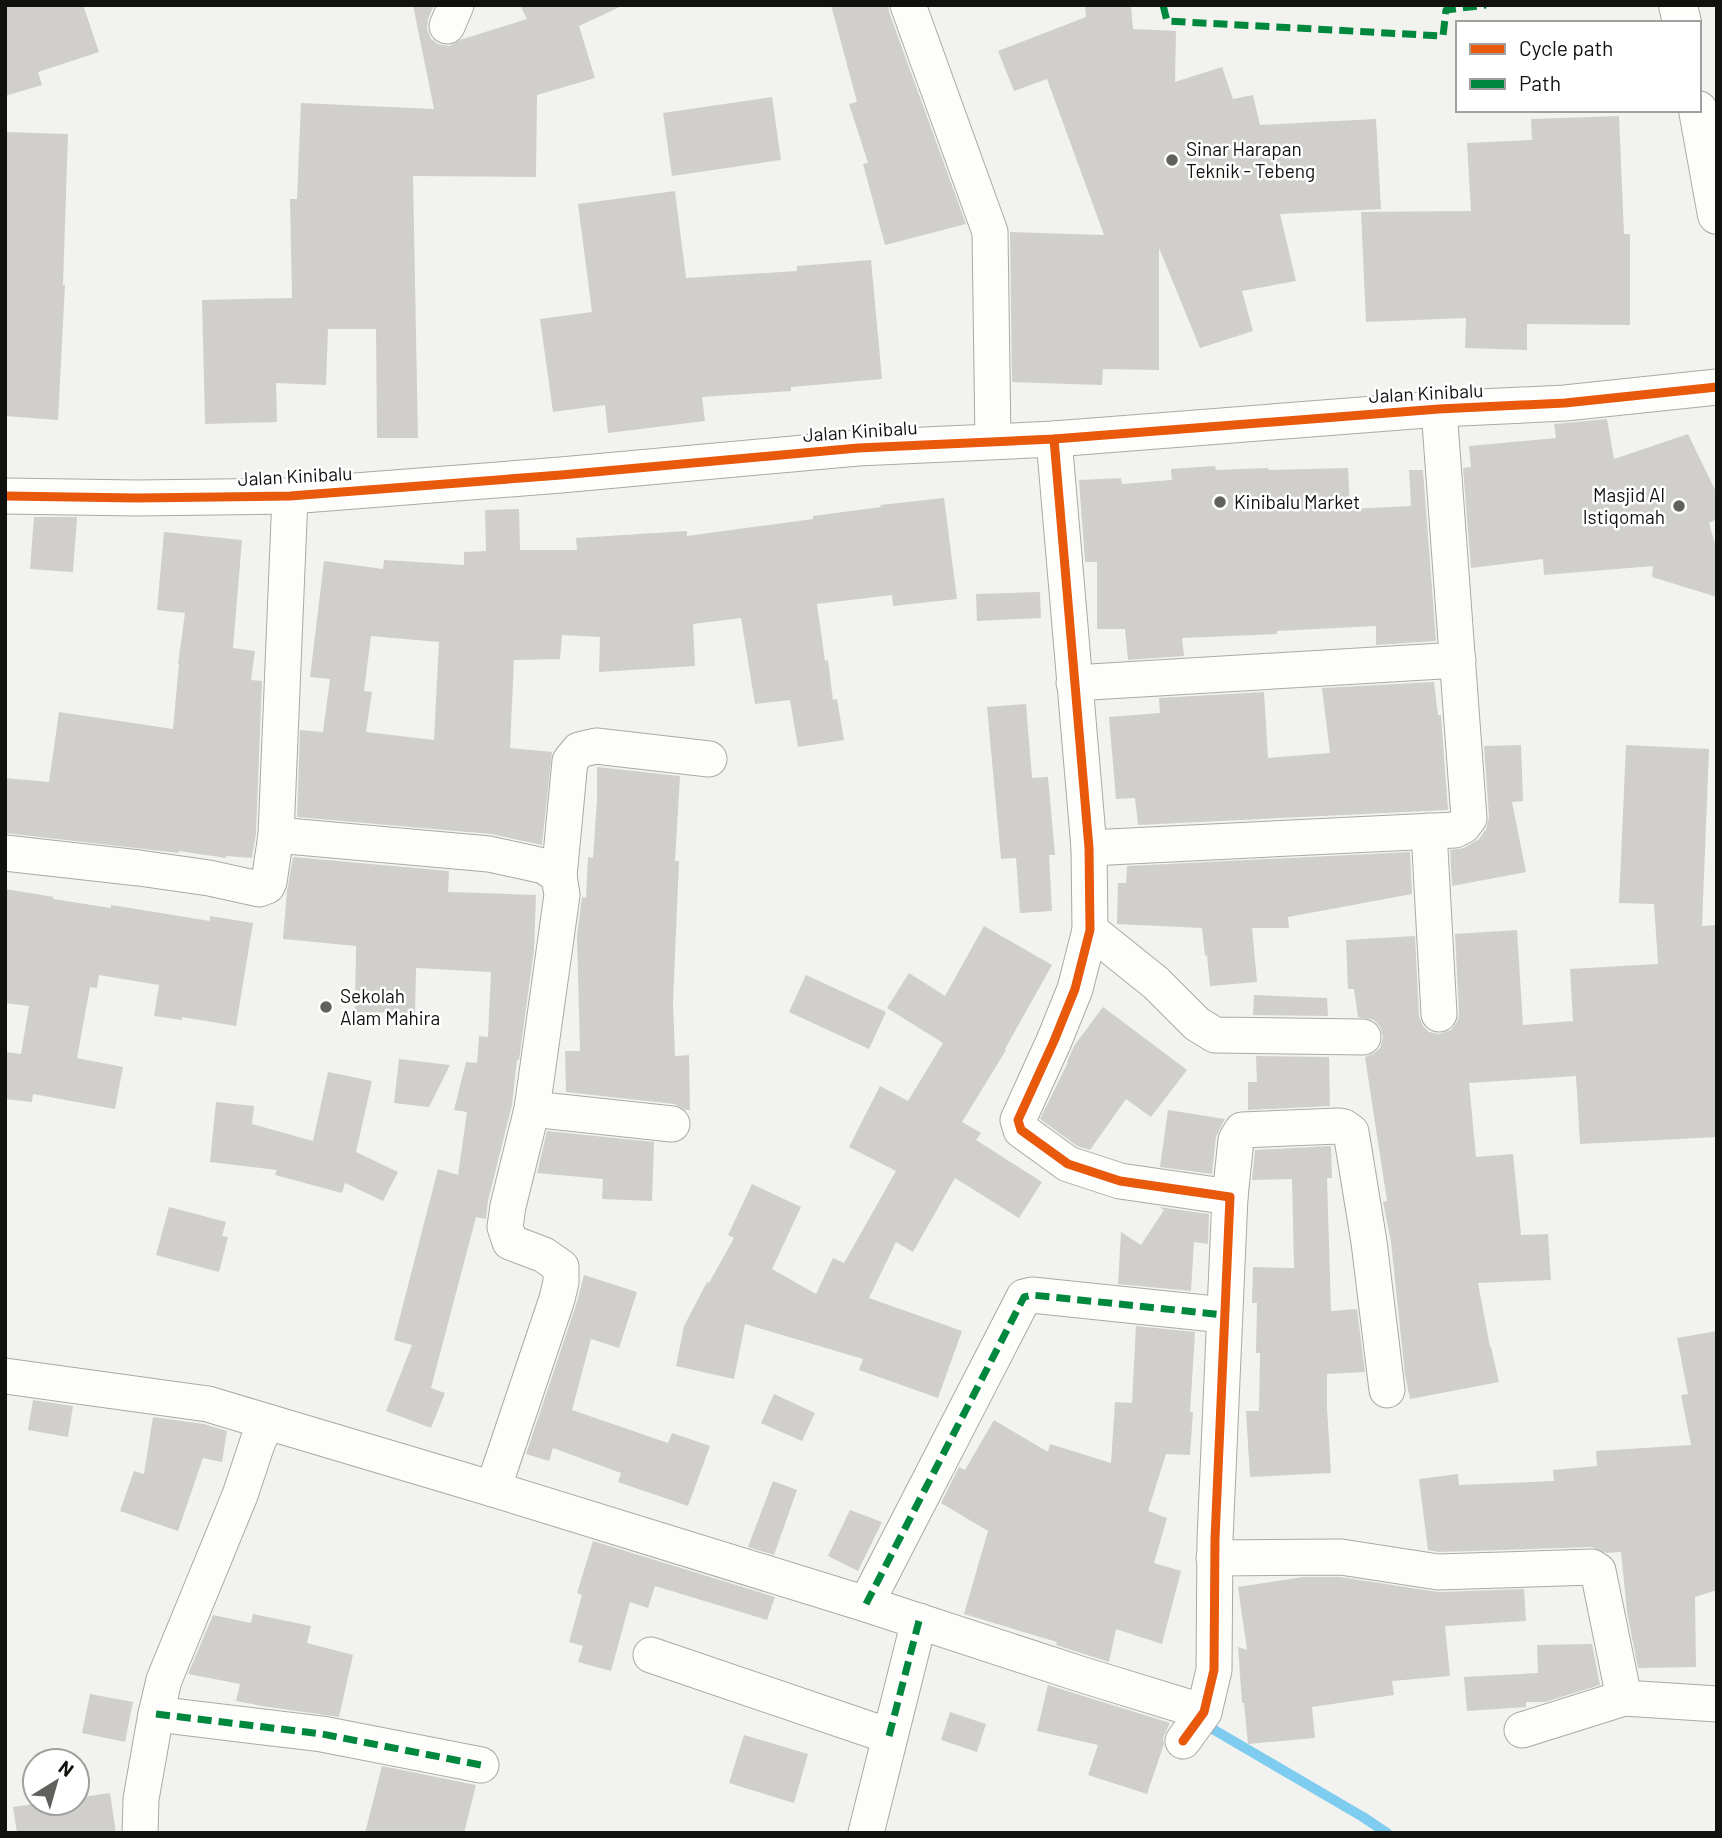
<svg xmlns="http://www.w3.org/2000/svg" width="1722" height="1838" viewBox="0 0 1722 1838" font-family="Barlow,sans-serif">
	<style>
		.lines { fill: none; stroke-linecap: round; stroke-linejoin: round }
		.stream { stroke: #7eccef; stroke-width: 10 }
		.building { fill: #d0cfcc; fill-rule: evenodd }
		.minor-casing { stroke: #a9a9a6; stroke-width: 37 }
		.primary-casing { stroke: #a9a9a6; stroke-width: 40 }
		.minor { stroke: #fdfdfc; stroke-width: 35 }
		.primary { stroke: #fdfdfc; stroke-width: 38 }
		.quiet { stroke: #00873e; stroke-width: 7; stroke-dasharray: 14 7; stroke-linecap: butt }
		.cycleway-casing { stroke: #fff; stroke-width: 13 }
		.cycleway { stroke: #e8590c; stroke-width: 9 }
		.poi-dot { fill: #60605c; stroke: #fff; stroke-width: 2.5 }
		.labels { text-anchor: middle; stroke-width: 5; stroke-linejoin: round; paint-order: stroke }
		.poi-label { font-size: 19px; fill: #11110e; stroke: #fff; text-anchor: start }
		.street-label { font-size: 19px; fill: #11110e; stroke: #fff }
	</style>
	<rect width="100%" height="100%" fill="#f2f2ee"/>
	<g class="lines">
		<!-- stream -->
		<polyline class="stream" points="1204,1724 1363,1817 1387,1833"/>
	</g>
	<!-- building -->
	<g class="building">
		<polygon points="5,5 83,5 99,52 38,72 42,85 5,96"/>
		<polygon points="413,5 434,5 428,19 427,29 431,39 438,44 449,46 460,40 527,19 520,5 624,5 579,26 595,78 537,95 536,177 413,176 418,438 377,438 376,329 328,329 326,385 276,383 277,422 205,424 202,300 292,298 290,199 297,199 301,103 434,109"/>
		<polygon points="831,5 888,5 889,12 966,224 885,245 863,164 868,163 849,104 857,102"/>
		<polygon points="1085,5 1131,5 1133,29 1176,31 1175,82 1222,67 1233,99 1253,95 1260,125 1376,119 1381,209 1280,214 1296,281 1242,291 1253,331 1200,348 1159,248 1159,370 1103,369 1102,385 1012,382 1010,232 1104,235 1047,79 1014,91 998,51 1086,17"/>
		<polygon points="772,97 781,160 672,176 663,113"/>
		<polygon points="1619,116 1624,234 1630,234 1630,325 1527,324 1527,350 1465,348 1466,318 1366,322 1361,212 1471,211 1467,143 1532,140 1531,119"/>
		<polygon points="5,132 68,134 63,285 65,285 58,420 5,416"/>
		<polygon points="675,191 686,278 797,271 797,266 871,260 882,379 791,387 791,391 702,397 705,421 608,433 605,405 553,412 540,319 592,312 578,204"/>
		<polygon points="1607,419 1614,459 1688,434 1717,494 1717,519 1709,523 1717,551 1717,597 1652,577 1653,566 1544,575 1543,559 1471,568 1463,468 1471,467 1469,446 1556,438 1554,424"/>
		<polygon points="1215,466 1216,470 1268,468 1269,470 1348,468 1350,509 1411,506 1409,470 1423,470 1436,641 1376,645 1376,626 1277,631 1277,634 1182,638 1184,656 1128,660 1125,629 1097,629 1097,562 1085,562 1079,480 1121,478 1122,484 1172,480 1171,469"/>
		<path d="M 944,498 L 957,599 L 893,606 L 892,595 L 817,604 L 825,661 L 828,660 L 833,700 L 837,699 L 844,740 L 798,747 L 790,700 L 755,704 L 741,618 L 693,624 L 695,666 L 599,672 L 600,637 L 562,635 L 560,659 L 514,660 L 510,748 L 552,752 L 542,845 L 491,834 L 297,817 L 300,730 L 323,732 L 330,679 L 310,677 L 324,561 L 383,569 L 384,560 L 464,565 L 464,552 L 486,551 L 485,510 L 519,509 L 520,550 L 577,550 L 576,538 L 687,531 L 687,536 L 813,519 L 813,516 L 881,507 L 880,505 ZM 371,636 L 439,642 L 434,740 L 366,732 L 372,692 L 364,691 Z"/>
		<polygon points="34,517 77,517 73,572 30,569"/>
		<polygon points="164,532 242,540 233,648 255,651 251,680 262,681 256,833 252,858 226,856 226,858 179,851 179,853 5,833 5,778 49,782 59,712 173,729 179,664 178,664 185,613 157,610"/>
		<polygon points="1040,592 1041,618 977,621 976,594"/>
		<polygon points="1434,682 1438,715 1441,715 1448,810 1138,825 1135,798 1116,799 1109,717 1160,713 1159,698 1264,692 1268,758 1330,753 1322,688"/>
		<polygon points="1026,704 1032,778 1048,777 1055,855 1049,855 1052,911 1020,913 1016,858 1001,859 987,707"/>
		<polygon points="1521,745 1523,801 1512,802 1526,872 1452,886 1450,850 1464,848 1479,839 1486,829 1489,817 1484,746"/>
		<polygon points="1626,745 1709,749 1702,926 1717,925 1717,1137 1580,1144 1576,1076 1469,1083 1476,1157 1513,1154 1521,1235 1548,1234 1551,1280 1478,1283 1490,1347 1491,1347 1499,1382 1410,1399 1405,1375 1391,1242 1383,1202 1387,1201 1365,1057 1373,1054 1380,1048 1383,1037 1380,1027 1374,1020 1358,1017 1354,989 1348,989 1346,940 1415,936 1419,1016 1423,1026 1429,1032 1439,1034 1451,1030 1457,1022 1459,1014 1455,934 1517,930 1523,1025 1573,1021 1570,969 1658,964 1654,904 1619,903"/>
		<polygon points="597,767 680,776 675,861 679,861 673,1002 675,1056 689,1055 690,1110 686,1110 674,1104 566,1092 565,1051 580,1051 577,936 582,897 586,898 588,857 593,858 597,800"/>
		<polygon points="1410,852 1412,894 1288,917 1289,928 1252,928 1257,982 1210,986 1207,955 1205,956 1202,928 1117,924 1118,883 1126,883 1127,866"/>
		<polygon points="293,857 449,871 448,892 536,895 534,950 519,1060 517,1060 512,1105 488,1201 486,1219 476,1217 431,1388 445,1393 431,1428 386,1411 412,1345 394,1340 438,1169 458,1175 467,1112 454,1110 466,1062 477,1063 479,1036 488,1037 491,972 416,968 415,1013 355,1012 356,946 283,939 287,891"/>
		<polygon points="5,889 54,897 53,899 111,908 111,905 210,921 210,916 253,923 236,1026 182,1017 182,1020 154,1016 159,985 99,975 97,988 90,987 77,1058 123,1067 115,1109 33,1094 32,1102 5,1099 5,1052 21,1054 29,1006 5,1003"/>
		<polygon points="984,926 1052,965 1005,1049 1006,1050 962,1122 981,1133 976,1140 1042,1182 1019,1218 955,1178 913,1252 896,1242 869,1298 962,1331 938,1398 859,1370 863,1359 745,1324 734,1379 676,1366 684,1326 707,1282 709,1283 734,1238 728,1235 752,1184 801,1207 772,1269 816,1294 833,1258 844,1263 896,1171 849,1147 880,1086 908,1101 943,1043 887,1008 909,973 945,996"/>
		<polygon points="806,975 886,1012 869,1049 789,1012"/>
		<polygon points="1254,995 1327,998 1328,1016 1253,1015"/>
		<polygon points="1103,1007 1187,1070 1151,1117 1126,1099 1090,1150 1077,1146 1040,1119 1068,1062 1067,1062 1074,1046"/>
		<polygon points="1256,1056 1329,1057 1330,1106 1248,1110 1248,1082 1257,1082"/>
		<polygon points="399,1059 450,1065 429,1107 394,1103"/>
		<polygon points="328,1072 372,1081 356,1152 398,1172 383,1201 345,1183 342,1193 275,1175 277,1170 210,1162 216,1102 254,1106 252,1124 313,1141"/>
		<polygon points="1168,1110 1225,1119 1216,1137 1212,1174 1160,1167"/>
		<polygon points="547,1131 654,1142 652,1201 602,1199 603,1179 537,1173"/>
		<polygon points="1331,1146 1332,1178 1327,1178 1331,1311 1357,1309 1365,1372 1327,1374 1327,1408 1331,1473 1250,1477 1246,1411 1259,1411 1260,1353 1256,1353 1257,1303 1252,1303 1253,1267 1294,1268 1292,1179 1252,1180 1255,1150"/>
		<polygon points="169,1207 226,1222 222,1236 228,1237 219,1272 156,1255"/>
		<polygon points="1159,1207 1209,1214 1208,1244 1194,1242 1191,1291 1118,1284 1121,1232 1141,1245 1164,1210"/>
		<polygon points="584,1275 637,1292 619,1348 591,1339 572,1410 668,1443 672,1433 710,1446 688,1506 618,1482 621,1473 553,1448 549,1461 526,1454 576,1305"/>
		<polygon points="1136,1326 1195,1332 1190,1412 1193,1412 1190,1455 1166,1454 1148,1511 1167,1518 1154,1563 1181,1571 1162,1644 1116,1629 1109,1662 1056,1645 1057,1642 964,1614 988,1531 941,1503 959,1467 965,1470 994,1420 1048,1452 1050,1444 1111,1463 1115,1402 1132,1403"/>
		<polygon points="1717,1331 1717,1590 1695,1597 1696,1667 1638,1668 1627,1612 1621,1552 1607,1553 1591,1547 1439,1552 1428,1550 1419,1479 1458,1474 1459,1485 1554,1481 1553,1470 1597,1466 1596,1451 1691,1445 1681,1395 1688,1394 1677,1338"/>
		<polygon points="774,1394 815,1413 802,1441 761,1423"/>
		<polygon points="33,1400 73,1406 68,1437 28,1430"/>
		<polygon points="153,1417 204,1424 227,1431 222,1462 203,1458 178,1531 120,1511 134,1471 144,1474"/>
		<polygon points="773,1481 797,1490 774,1555 748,1547"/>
		<polygon points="850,1510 882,1522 858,1571 828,1556"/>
		<polygon points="593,1541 775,1597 767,1620 655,1586 648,1608 630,1602 611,1671 578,1662 583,1646 569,1642 582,1595 577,1593"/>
		<polygon points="1303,1577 1340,1577 1438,1592 1524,1589 1526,1621 1445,1626 1450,1676 1392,1681 1394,1695 1312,1707 1315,1738 1248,1744 1244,1703 1242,1703 1238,1647 1247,1650 1238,1587"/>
		<polygon points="253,1614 311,1626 307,1643 353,1655 339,1717 262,1706 236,1701 240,1684 188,1674 213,1615 251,1623"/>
		<polygon points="1592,1644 1600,1685 1545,1702 1526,1702 1526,1707 1467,1711 1464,1677 1538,1673 1537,1645"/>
		<polygon points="1048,1685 1170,1723 1163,1738 1164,1744 1147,1794 1088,1775 1098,1745 1037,1731"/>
		<polygon points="90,1694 133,1702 125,1742 82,1733"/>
		<polygon points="950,1712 986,1724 977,1752 941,1740"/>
		<polygon points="744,1735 808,1754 794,1803 729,1783"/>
		<polygon points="382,1766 476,1785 464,1833 365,1833"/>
		<polygon points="110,1793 116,1833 17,1833 13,1807 42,1803 77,1803 77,1798"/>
	</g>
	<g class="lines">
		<!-- minor casing -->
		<g class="minor-casing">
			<g id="minor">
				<polyline points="908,5 990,232 993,441"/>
				<polyline points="447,26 456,5"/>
				<polyline points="1054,439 1089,848 1090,930 1075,989 1054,1041 1018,1120 1021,1130 1068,1164 1120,1181 1230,1197 1215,1539 1214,1670 1204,1712 1183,1741"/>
				<polyline points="5,496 137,498 290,496 561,475 858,448 1054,439 1439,409 1565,403 1717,387"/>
				<polyline points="1074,683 1458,660"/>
				<polyline points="1429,831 1439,1014"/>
				<polyline points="276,835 489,854 544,866 559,876 562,895 532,1109 508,1206 505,1227 510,1242 544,1255 561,1267 561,1282 557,1299 493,1489"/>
				<polyline points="1089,848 1455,830 1463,826 1469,818 1439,409"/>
				<polyline points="5,853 139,868 209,878 259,889 267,886 269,882 276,835 290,496"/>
				<polyline points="559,876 570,761 579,750 596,746 709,759"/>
				<polyline points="1090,930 1156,983 1197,1024 1215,1035 1363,1037"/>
				<polyline points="532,1109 672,1124"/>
				<polyline points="1230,1197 1236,1140 1242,1130 1339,1126 1344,1127 1351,1132 1369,1242 1387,1390"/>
				<polyline points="5,1376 208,1404 268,1422"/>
				<polyline points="1214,1558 1341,1557 1438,1572 1592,1567 1598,1571 1624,1698 1717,1704"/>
				<polyline points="866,1604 1024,1297 1032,1295 1224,1315"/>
				<polyline points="651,1655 889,1736"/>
				<polyline points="156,1714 322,1734 481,1765"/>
				<polyline points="1522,1730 1624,1698"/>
				<polyline points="140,1833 141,1799 156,1714 164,1680 240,1495 258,1441 268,1422 493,1489 866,1604 1080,1674 1204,1712"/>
				<polyline points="866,1833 919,1621"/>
			</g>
		</g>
		<!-- primary casing -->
		<g class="primary-casing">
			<g id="primary">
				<polyline points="1678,5 1682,23"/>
				<polyline points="1698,110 1717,215"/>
			</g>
		</g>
		<!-- minor -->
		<use href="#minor" class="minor"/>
		<!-- primary -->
		<use href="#primary" class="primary"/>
		<!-- quiet -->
		<g class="quiet">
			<polyline points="1163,5 1167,21 1443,36 1446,10 1486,5"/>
			<polyline points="866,1604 1024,1297 1032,1295 1224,1315"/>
			<polyline points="156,1714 322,1734 481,1765"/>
			<polyline points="889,1736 919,1621"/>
		</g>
		<!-- cycleway casing -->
		<g class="cycleway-casing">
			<g id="cycleway">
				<polyline points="1054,439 1089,848 1090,930 1075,989 1054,1041 1018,1120 1021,1130 1068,1164 1120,1181 1230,1197 1215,1539 1214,1670 1204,1712 1183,1741"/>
				<polyline points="5,496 137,498 290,496 561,475 858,448 1054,439 1439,409 1565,403 1717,387"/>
			</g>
		</g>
		<!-- cycleway -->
		<use href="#cycleway" class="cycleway"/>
	</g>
	<!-- markers -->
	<g class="poi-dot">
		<circle cx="1172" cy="160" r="7"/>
		<circle cx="1220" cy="502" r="7"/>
		<circle cx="1679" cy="506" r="7"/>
		<circle cx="326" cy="1007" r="7"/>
	</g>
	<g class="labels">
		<!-- poi labels -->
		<g class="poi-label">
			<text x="1186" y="156">Sinar Harapan<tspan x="1186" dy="22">Teknik - Tebeng</tspan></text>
			<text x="1665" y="502" text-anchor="end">Masjid Al<tspan x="1665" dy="22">Istiqomah</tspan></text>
			<text x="1234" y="509">Kinibalu Market</text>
			<text x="340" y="1003">Sekolah<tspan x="340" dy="22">Alam Mahira</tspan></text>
		</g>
		<!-- street labels -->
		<g class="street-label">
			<text transform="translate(1426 393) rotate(-3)" y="7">Jalan Kinibalu</text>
			<text transform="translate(860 431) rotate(-4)" y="7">Jalan Kinibalu</text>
			<text transform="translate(295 476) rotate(-3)" y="7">Jalan Kinibalu</text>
		</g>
	</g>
	<!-- border -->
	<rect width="1722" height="1838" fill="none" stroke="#11110e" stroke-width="14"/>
	<!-- legend -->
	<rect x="1456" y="21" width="245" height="91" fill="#ffffff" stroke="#a0a09f" stroke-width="2"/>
	<rect x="1470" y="44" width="35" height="10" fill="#e8590c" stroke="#a0a09f" stroke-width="2"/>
	<text x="1519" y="56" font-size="21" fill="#11110e">Cycle path</text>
	<rect x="1470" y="79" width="35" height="10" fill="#00873e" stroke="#a0a09f" stroke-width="2"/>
	<text x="1519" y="91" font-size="21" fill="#11110e">Path</text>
	<!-- north arrow -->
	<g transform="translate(56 1782) rotate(37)"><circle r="33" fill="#ffffff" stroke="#a0a09f" stroke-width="2"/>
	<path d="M0-5L12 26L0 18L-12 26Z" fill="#60605c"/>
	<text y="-10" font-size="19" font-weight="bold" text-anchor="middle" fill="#11110e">N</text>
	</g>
</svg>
